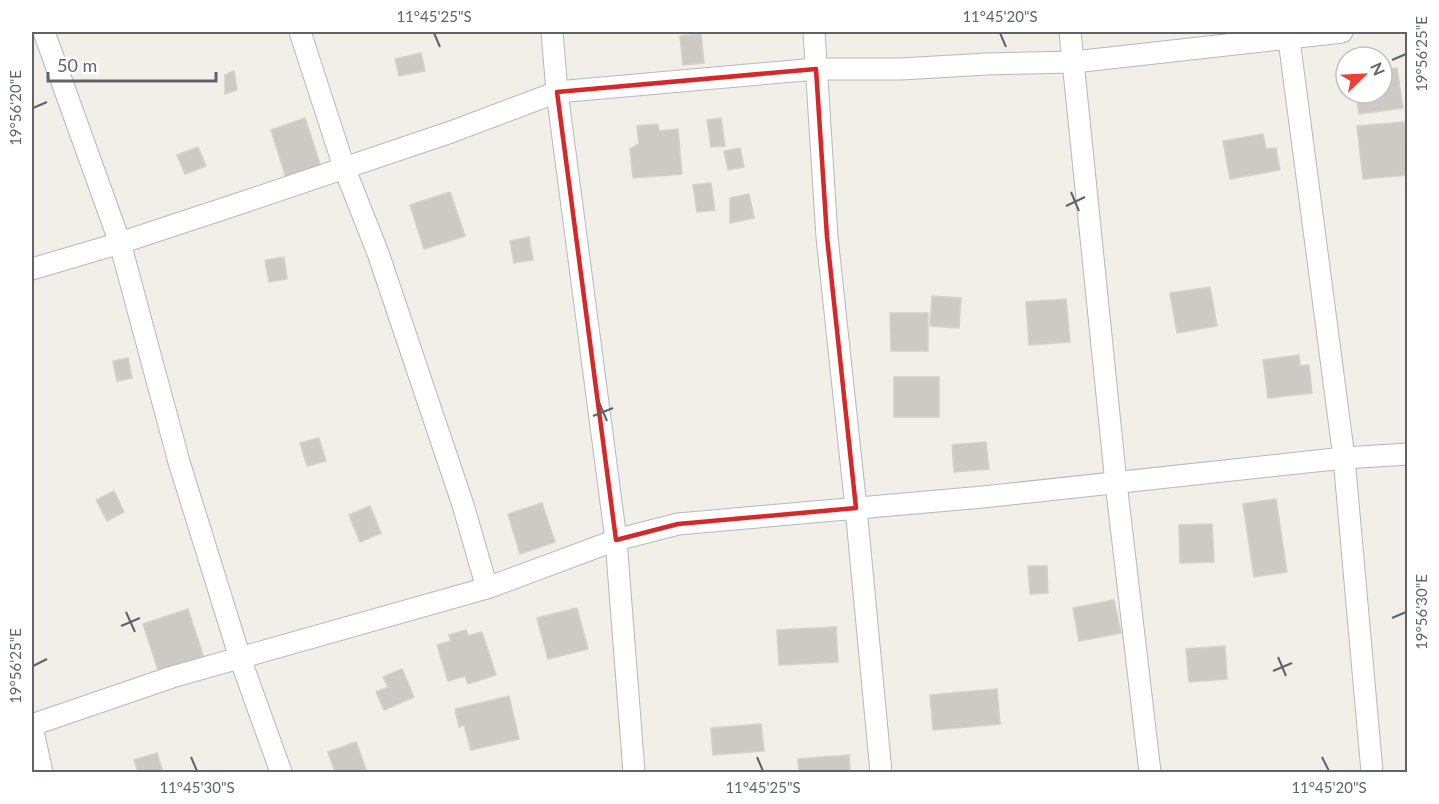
<svg xmlns="http://www.w3.org/2000/svg" width="1439" height="804" viewBox="0 0 1439 804" font-family="Lato,sans-serif">
	<style>
		.building { fill: #cccac5; stroke: #d6d1c6; stroke-width: 1.5 }
		.lines { fill: none; stroke-linecap: round; stroke-linejoin: round }
		.street-casing { stroke: #b5b8bc; stroke-width: 23 }
		.street { stroke: #fff; stroke-width: 21 }
		.marked { fill: none; stroke: #d62828; stroke-width: 4.5; stroke-linejoin: round }
		.ticks { fill: none; stroke: #5f6368; stroke-width: 2 }
		.neatline { fill: none; stroke: #5f6368; stroke-width: 2 }
		.ticks-label { font-size: 15px; text-anchor: middle; fill: #5f6368 }
	</style>
	<rect width="100%" height="100%" fill="#f1efe8"/>
	<!-- building -->
	<g class="building">
		<polygon points="701,34 704,63 683,65 680,36"/>
		<polygon points="421,53 425,71 399,76 395,59"/>
		<polygon points="1397,68 1403,108 1359,114 1356,93 1382,93 1382,70"/>
		<polygon points="234,71 237,90 225,94 225,75"/>
		<polygon points="305,118 321,167 286,178 271,130"/>
		<polygon points="721,118 725,146 711,147 707,120"/>
		<polygon points="1404,122 1408,175 1363,179 1357,126"/>
		<polygon points="658,124 659,131 678,129 682,174 633,178 630,149 639,144 637,126"/>
		<polygon points="1263,134 1266,149 1276,148 1280,170 1230,179 1223,141"/>
		<polygon points="198,147 206,166 185,174 177,155"/>
		<polygon points="740,148 744,167 728,170 724,151"/>
		<polygon points="711,183 715,210 697,212 693,185"/>
		<polygon points="450,192 465,236 424,249 410,205"/>
		<polygon points="749,194 754,218 730,223 730,198"/>
		<polygon points="529,237 533,260 514,263 510,241"/>
		<polygon points="284,257 287,279 269,282 265,260"/>
		<polygon points="1210,287 1217,326 1177,333 1170,293"/>
		<polygon points="932,296 961,298 959,328 930,326"/>
		<polygon points="1066,299 1070,342 1029,345 1026,302"/>
		<polygon points="890,313 928,313 928,351 891,351"/>
		<polygon points="1299,355 1300,366 1309,365 1312,393 1268,398 1263,360"/>
		<polygon points="128,358 132,378 117,381 113,361"/>
		<rect x="894" y="377" width="45" height="40"/>
		<polygon points="319,438 326,461 307,466 300,443"/>
		<polygon points="986,442 989,469 954,472 952,445"/>
		<polygon points="114,491 124,512 107,521 96,500"/>
		<polygon points="1276,499 1287,572 1254,577 1243,504"/>
		<polygon points="542,503 555,542 520,554 508,514"/>
		<polygon points="370,506 381,533 360,542 349,515"/>
		<polygon points="1212,524 1214,562 1180,563 1179,525"/>
		<polygon points="1028,566 1047,566 1048,593 1030,594"/>
		<polygon points="1114,600 1121,633 1079,641 1073,608"/>
		<polygon points="577,608 588,649 548,659 537,618"/>
		<polygon points="188,609 204,658 159,673 143,624"/>
		<polygon points="836,627 838,662 779,665 777,630"/>
		<polygon points="466,630 468,636 482,632 496,675 468,684 465,676 448,681 437,645 451,641 449,635"/>
		<polygon points="1225,646 1227,679 1189,682 1186,649"/>
		<polygon points="402,669 414,697 384,710 376,692 388,687 383,677"/>
		<polygon points="997,689 1000,724 933,730 930,695"/>
		<polygon points="509,696 519,739 471,750 464,725 459,727 455,709"/>
		<polygon points="761,724 764,751 713,755 711,728"/>
		<polygon points="356,742 367,772 335,772 328,752"/>
		<polygon points="157,753 163,772 138,772 134,760"/>
		<polygon points="849,755 850,772 799,772 798,759"/>
	</g>
	<g class="lines">
		<!-- street casing -->
		<g class="street-casing">
			<g id="street">
				<polyline points="44,32 120,243 179,462 240,658 281,772"/>
				<polyline points="300,32 344,167 378,253 463,505 487,588"/>
				<polyline points="552,32 557,92 616,540 634,772"/>
				<polyline points="814,32 827,237 856,508 881,772"/>
				<polyline points="1070,32 1116,483 1150,772"/>
				<polyline points="1288,32 1344,458 1372,772"/>
				<polyline points="32,269 120,243 247,201 451,132 557,92 816,69 901,69 987,64 1074,62 1342,32"/>
				<polyline points="32,725 172,677 487,588 616,540 678,524 983,497 1344,458 1408,454"/>
				<polyline points="32,727 42,772"/>
			</g>
		</g>
		<!-- street -->
		<use href="#street" class="street"/>
	</g>
	<!-- marked area -->
	<path class="marked" d="M 816,69 L 827,237 L 856,508 L 678,524 L 616,540 L 557,92 Z"/>
	<!-- ticks -->
	<path class="ticks" d="M 434,33 L 440,47M 1000,33 L 1006,47M 1392,60 L 1406,54M 33,108 L 47,102M 1071,192 L 1079,211M 1066,206 L 1085,197M 599,402 L 607,421M 593,416 L 613,408M 126,612 L 135,632M 1392,618 L 1406,612M 121,626 L 140,618M 1278,657 L 1286,676M 33,666 L 47,659M 1273,671 L 1292,663M 191,757 L 197,771M 757,757 L 763,771M 1322,757 L 1329,771"/>
	<!-- border -->
	<rect width="1439" height="804" fill="none" stroke="#ffffff" stroke-width="66"/>
	<!-- north arrow -->
	<g transform="translate(1364 75) rotate(66)"><circle r="28" fill="#ffffff" stroke="#bfc1c3" stroke-width="1.5"/>
	<path d="M0-4.5L10 22L0 15L-10 22Z" fill="#ea4335"/>
	<text y="-9" font-size="16" font-weight="bold" text-anchor="middle" fill="#5f6368">N</text>
	</g>
	<!-- scale -->
	<path d="M48 72v9h168v-9" fill="none" stroke="#5f6368" stroke-width="3"/>
	<text x="57" y="72" font-size="18" fill="#5f6368" stroke="#ffffff" stroke-width="4.5" paint-order="stroke">50 m</text>
	<rect x="33" y="33" width="1373" height="738" class="neatline"/>
	<g class="ticks-label">
		<text x="434" y="22">11°45'25"S</text>
		<text x="1000" y="22">11°45'20"S</text>
		<text transform="translate(1422 54) rotate(-90)" y="5">19°56'25"E</text>
		<text transform="translate(16 108) rotate(-90)" y="5">19°56'20"E</text>
		<text transform="translate(1422 612) rotate(-90)" y="5">19°56'30"E</text>
		<text transform="translate(16 666) rotate(-90)" y="5">19°56'25"E</text>
		<text x="197" y="793">11°45'30"S</text>
		<text x="763" y="793">11°45'25"S</text>
		<text x="1329" y="793">11°45'20"S</text>
	</g>
</svg>
